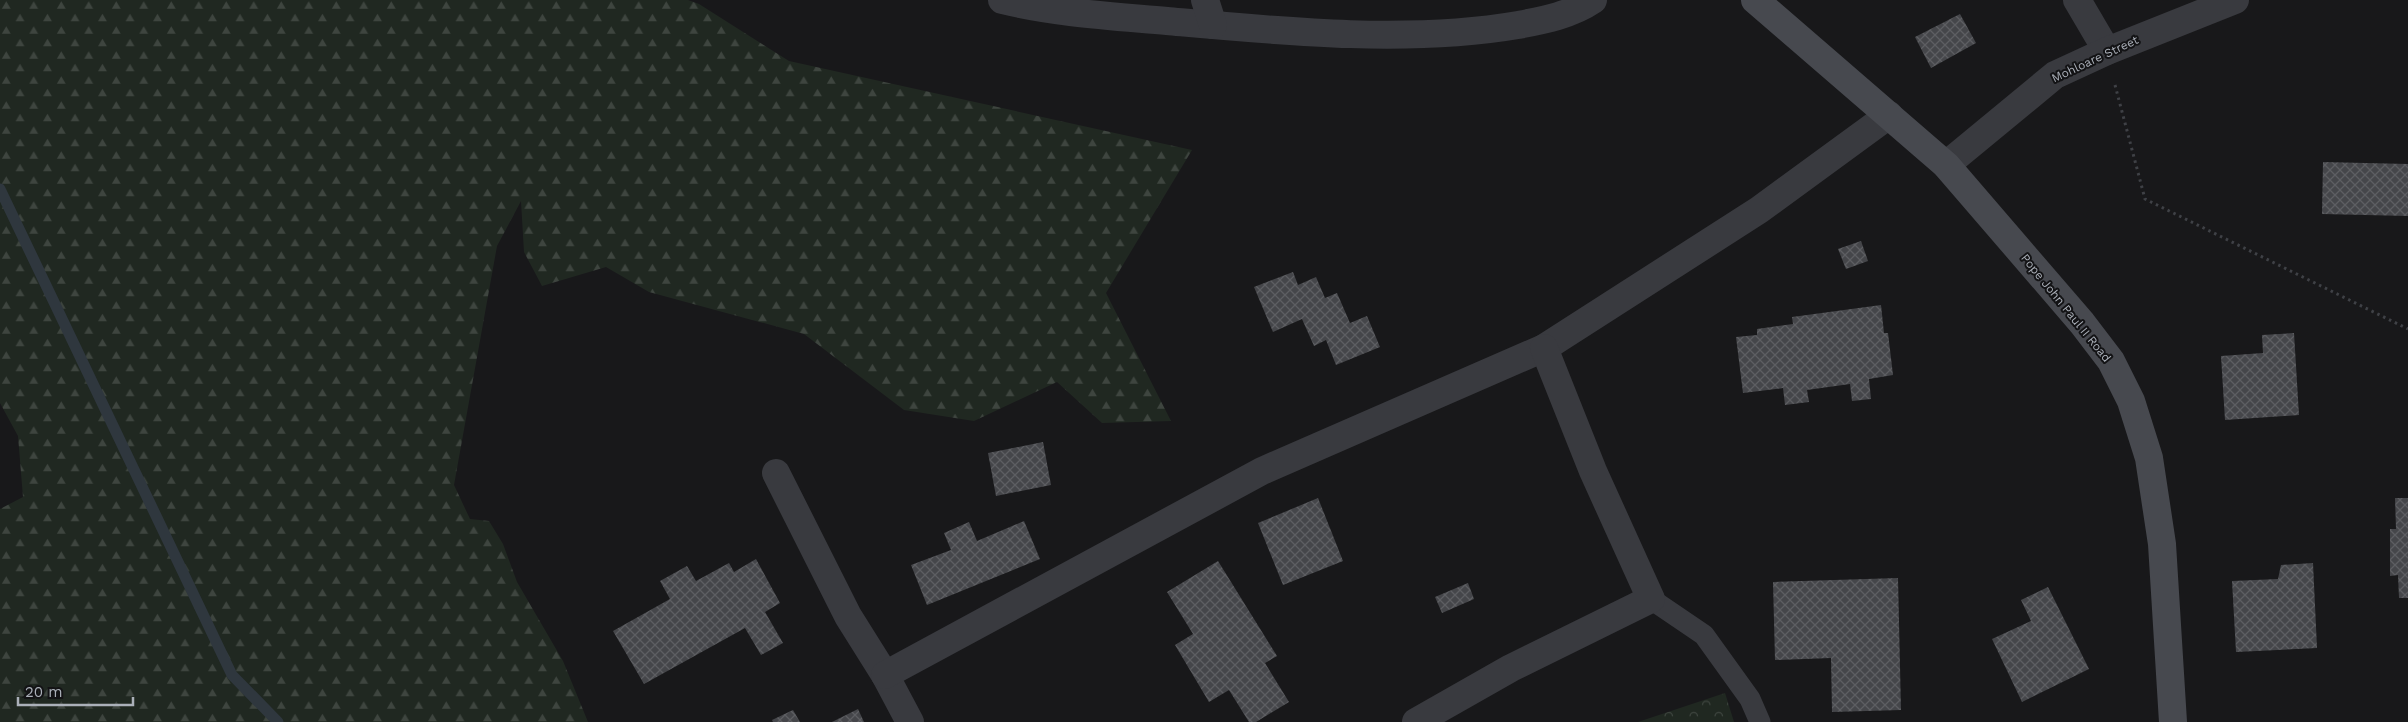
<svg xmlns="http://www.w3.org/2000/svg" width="2408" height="722" viewBox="0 0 2408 722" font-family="'Work Sans',sans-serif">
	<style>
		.forest { fill: url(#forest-firs) }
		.park { fill: url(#park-crowns) }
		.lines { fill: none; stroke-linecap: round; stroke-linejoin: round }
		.stream { stroke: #2f373e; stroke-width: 11 }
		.building { fill: url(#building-cross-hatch) }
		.path { stroke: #3f4146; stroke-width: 3; stroke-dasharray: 2.5 4; stroke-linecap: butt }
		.lane { stroke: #393a3f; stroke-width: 21 }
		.street { stroke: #393a3f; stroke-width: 28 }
		.secondary { stroke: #47494f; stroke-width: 28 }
		.labels { text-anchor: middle; stroke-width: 4; stroke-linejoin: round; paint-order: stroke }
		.street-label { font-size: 12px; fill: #abb0b9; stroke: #131315 }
	</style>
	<defs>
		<pattern id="forest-firs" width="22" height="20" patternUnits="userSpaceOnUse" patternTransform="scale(1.25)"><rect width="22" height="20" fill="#202821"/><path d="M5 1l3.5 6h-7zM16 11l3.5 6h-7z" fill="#3e453f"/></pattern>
		<pattern id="park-crowns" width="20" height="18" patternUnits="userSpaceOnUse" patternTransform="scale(1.25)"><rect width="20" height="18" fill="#202821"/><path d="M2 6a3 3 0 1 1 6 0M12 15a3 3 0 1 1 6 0" fill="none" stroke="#3e453f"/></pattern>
		<pattern id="building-cross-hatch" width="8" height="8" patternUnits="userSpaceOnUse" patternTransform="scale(1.25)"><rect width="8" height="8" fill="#45464a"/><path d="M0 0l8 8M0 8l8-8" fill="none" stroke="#5d5e62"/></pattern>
	</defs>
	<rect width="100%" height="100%" fill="#18181a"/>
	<!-- forest -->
	<polygon class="forest" points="0,0 688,0 699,4 789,61 1192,150 1106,293 1171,421 1102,423 1057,382 974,421 904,410 804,334 649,292 606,267 542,286 524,252 521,201 497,246 454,485 470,519 489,521 503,544 517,582 563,661 588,722 0,722 0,509 23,497 18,436 0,403"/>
	<!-- park -->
	<polygon class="park" points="1725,693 1734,722 1638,722"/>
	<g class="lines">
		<!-- stream -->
		<polyline class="stream" points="0,189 232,675 278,722"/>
	</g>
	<!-- building -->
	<g class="building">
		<polygon points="1960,14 1976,43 1931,68 1915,37"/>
		<polygon points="2323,162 2408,164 2408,216 2322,214"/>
		<polygon points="1861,241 1868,261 1846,269 1838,249"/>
		<polygon points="1293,272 1298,285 1316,277 1325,298 1337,293 1350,323 1367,316 1380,347 1336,365 1326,340 1314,346 1302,319 1273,332 1254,287"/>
		<polygon points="1881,305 1884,333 1888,333 1893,375 1869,379 1871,399 1852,401 1850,384 1807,390 1809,402 1785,405 1783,388 1743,393 1736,337 1757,335 1757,329 1793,324 1792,317"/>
		<polygon points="2294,333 2299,415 2225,420 2221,356 2263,353 2262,335"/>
		<polygon points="1043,442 1051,485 996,496 988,453"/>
		<polygon points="1318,498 1343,561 1283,585 1258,523"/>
		<polygon points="2395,498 2408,498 2408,598 2399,598 2398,575 2390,576 2390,529 2396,529"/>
		<polygon points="1024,521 1040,559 927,605 911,565 951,550 944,533 969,522 977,541"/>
		<polygon points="756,559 780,603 765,612 783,643 761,655 745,628 644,684 613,631 670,599 660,581 687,566 696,581 729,563 734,572"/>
		<polygon points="1218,561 1277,656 1265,663 1289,702 1256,722 1249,722 1229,690 1209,702 1175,645 1193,634 1167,592"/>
		<polygon points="2313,563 2317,648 2236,652 2232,581 2278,579 2281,565"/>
		<polygon points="1898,578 1901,710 1832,712 1831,658 1775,660 1773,582"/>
		<polygon points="1468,583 1474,599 1442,613 1435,597"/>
		<polygon points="2048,587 2089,669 2022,702 1992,639 2031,621 2021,600"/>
		<polygon points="858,709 864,722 832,722"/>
		<polygon points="793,710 800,722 773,722 772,720"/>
	</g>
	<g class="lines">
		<!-- path -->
		<polyline class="path" points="2115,85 2145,199 2408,329"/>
		<!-- lane -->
		<polyline class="lane" points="1651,599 1704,635 1750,699 1760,722"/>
		<!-- street -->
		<g class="street">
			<path d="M 1002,0 C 1056,13 1111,16 1167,21 C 1278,31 1407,44 1518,25 C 1544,20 1571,15 1593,0"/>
			<polyline points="1205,0 1213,25"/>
			<polyline points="2077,0 2107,51"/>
			<polyline points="1946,165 2055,75 2107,51 2235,0"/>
			<polyline points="776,473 848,616 885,675 910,722"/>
			<polyline points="885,675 1262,471 1544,348 1759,210 1889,115"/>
			<polyline points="1416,722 1511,668 1651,599 1593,471 1544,348"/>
		</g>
		<!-- secondary -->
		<polyline class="secondary" points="1755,0 1946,165 2082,323 2111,361 2131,401 2149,458 2162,544 2173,722"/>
	</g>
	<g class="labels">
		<!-- street labels -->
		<g class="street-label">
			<text transform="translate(2095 59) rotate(-25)" y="4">Mohloare Street</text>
			<text transform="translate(2066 308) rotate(51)" y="4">Pope John Paul II Road</text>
		</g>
	</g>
	<!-- scale -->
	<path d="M18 697v8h115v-8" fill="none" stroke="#abb0b9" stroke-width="2.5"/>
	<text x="25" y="697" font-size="15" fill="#abb0b9" stroke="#131315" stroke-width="4" paint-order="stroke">20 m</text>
</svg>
